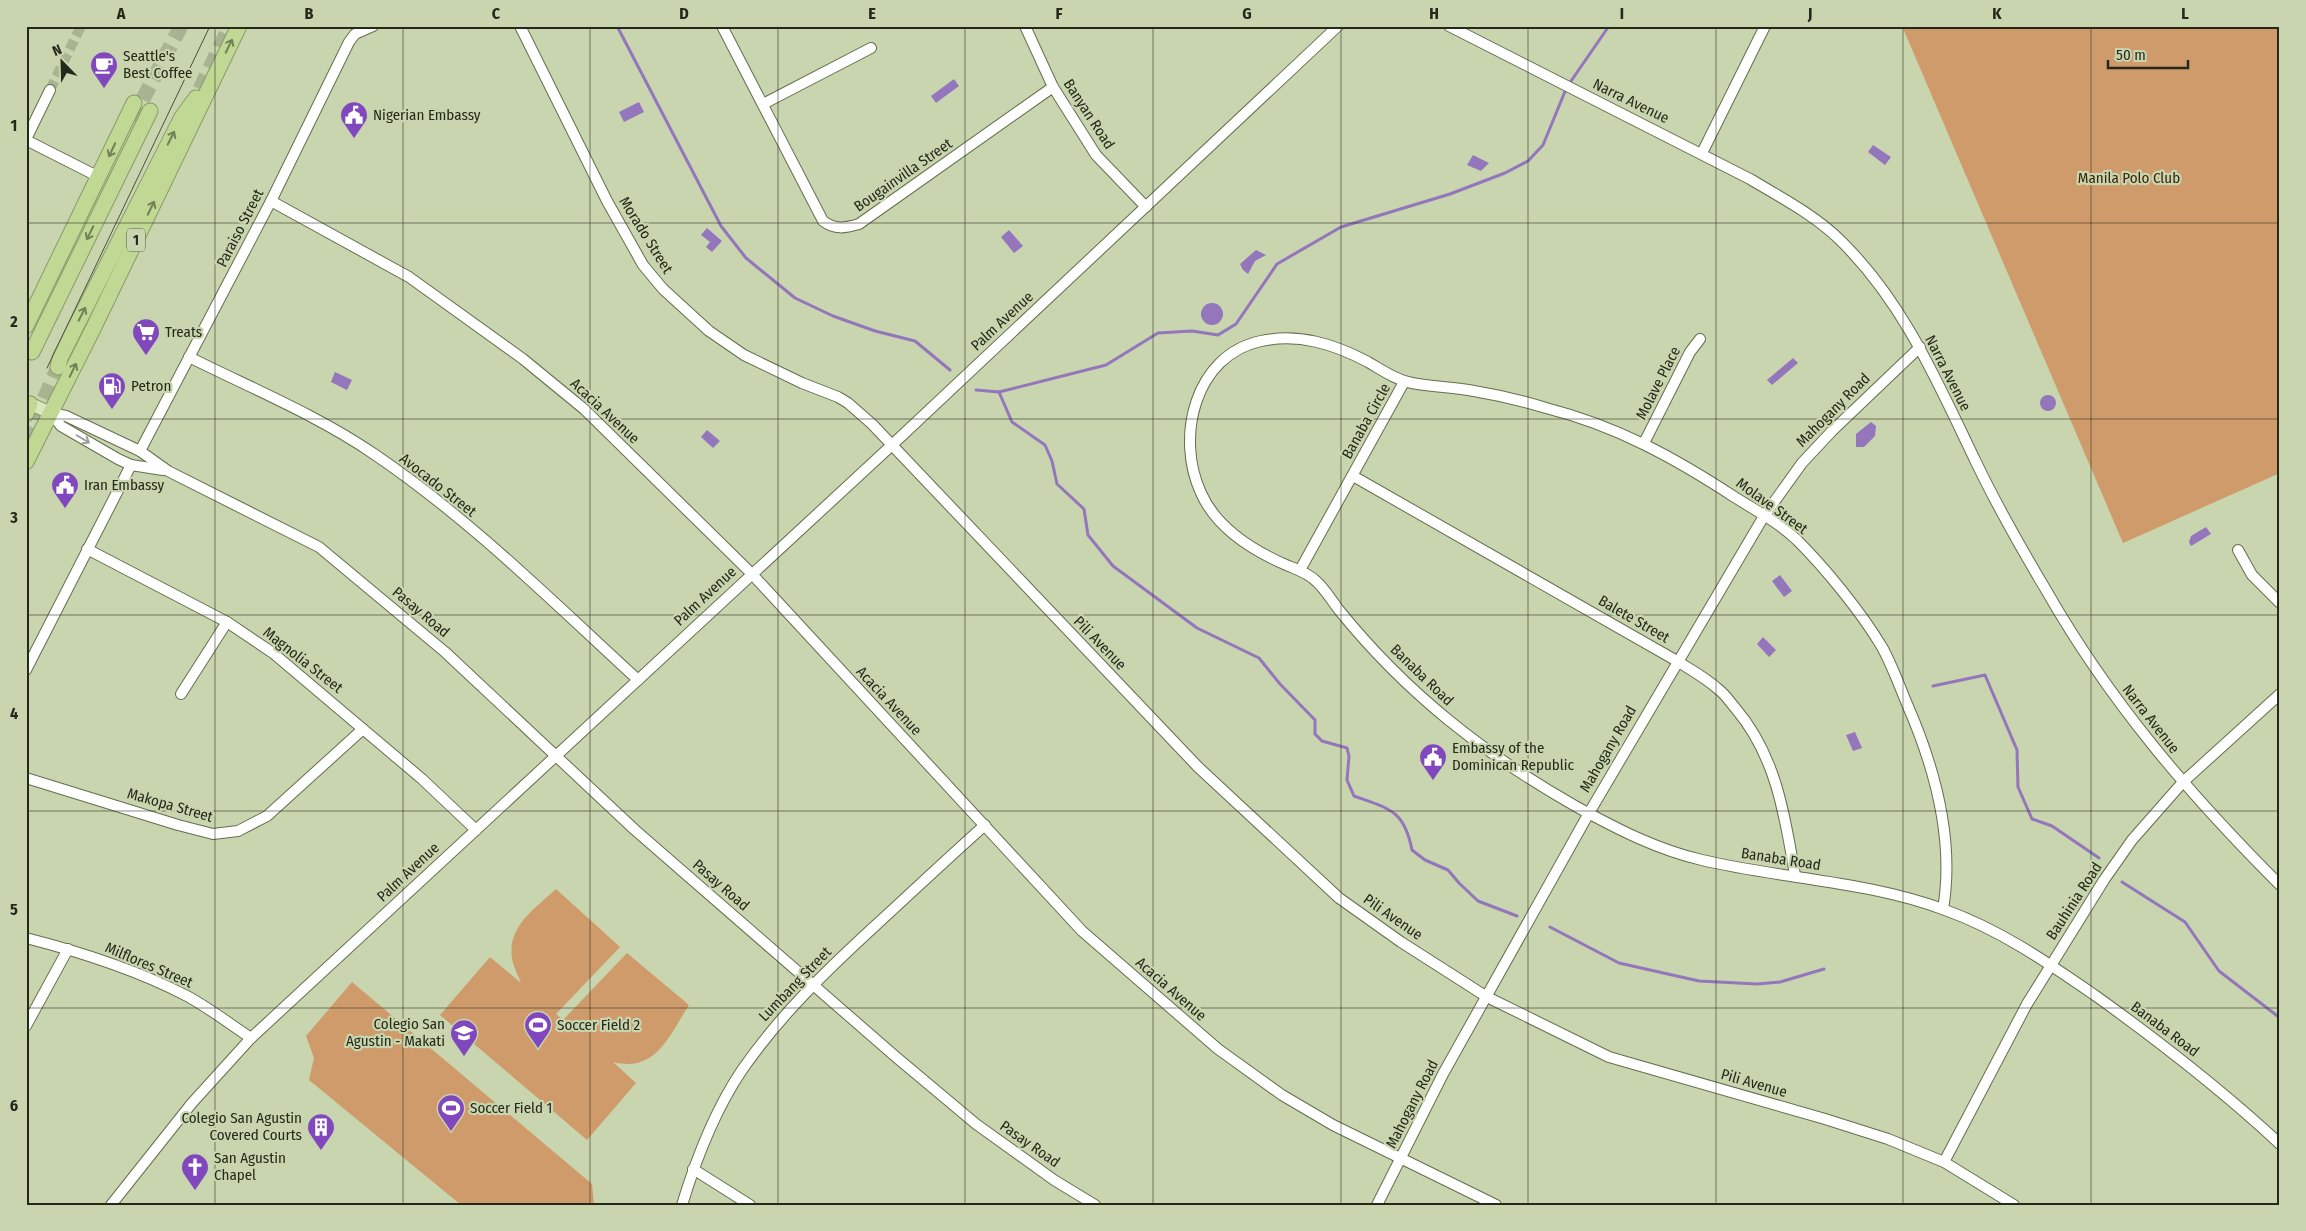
<svg xmlns="http://www.w3.org/2000/svg" width="2306" height="1231" viewBox="0 0 2306 1231" font-family="'Fira Sans Condensed',sans-serif">
	<style>
		.green { fill: #d09b6b }
		.water { fill: #9476bc }
		.lines { fill: none; stroke-linecap: round; stroke-linejoin: round }
		.stream { stroke: #9476bc; stroke-width: 3 }
		.minor-tunnel { stroke: #a7b391; stroke-width: 10; stroke-dasharray: 10 5; stroke-linecap: butt }
		.highway-tunnel { stroke: #a7b391; stroke-width: 15; stroke-dasharray: 15 8; stroke-linecap: butt }
		.minor-casing { stroke: #636f4c; stroke-width: 12 }
		.major-casing { stroke: #8a9a69; stroke-width: 14 }
		.highway-casing { stroke: #8a9a69; stroke-width: 17 }
		.minor { stroke: #fff; stroke-width: 10 }
		.major { stroke: #dae7bf; stroke-width: 12 }
		.highway { stroke: #c1d794; stroke-width: 15 }
		.tram { stroke: #4a513d; stroke-width: 1 }
		.oneway { stroke: #728057 }
		.oneway2 { stroke: #9c9f98 }
		.grid { fill: none; stroke: #24291a; stroke-width: 1; stroke-opacity: 0.55 }
		.labels { text-anchor: middle; stroke-width: 4.5; stroke-linejoin: round; paint-order: stroke }
		.shield { fill: #c8d5af; stroke: #555d47; stroke-width: 1 }
		.shield-label { font-size: 14px; font-weight: bold; fill: #24291a }
		.poi-label { font-size: 15px; fill: #24291a; stroke: #c8d5af; text-anchor: start }
		.street-label { font-size: 15px; fill: #24291a; stroke: #c8d5af }
		.park-label { font-size: 15px; fill: #3d2409; stroke: #c8d5af }
		.neatline { fill: none; stroke: #24291a; stroke-width: 2 }
		.grid-label { font-size: 16px; text-anchor: middle; font-weight: bold; fill: #24291a }
	</style>
	<rect width="100%" height="100%" fill="#c8d5af"/>
	<!-- green -->
	<g class="green">
		<polygon points="1902,26 2280,26 2280,473 2123,543"/>
		<path d="M 556,889 L 620,947 L 556,1014 L 563,1020 L 627,953 L 689,1005 C 669,1036 656,1073 613,1062 L 636,1083 L 587,1140 L 440,1015 L 490,957 L 521,983 C 518,975 513,966 512,958 C 507,926 536,908 556,889 Z"/>
		<polygon points="352,982 592,1184 594,1205 461,1205 309,1080 314,1058 306,1036"/>
	</g>
	<!-- water -->
	<g class="water">
		<polygon points="954,79 959,86 936,103 931,96"/>
		<polygon points="639,102 644,112 624,122 619,112"/>
		<polygon points="1873,145 1891,157 1885,165 1868,152"/>
		<polygon points="1473,155 1489,163 1481,171 1467,165"/>
		<polygon points="707,228 722,241 712,252 706,247 710,242 701,235"/>
		<polygon points="1009,230 1023,246 1014,253 1001,237"/>
		<polygon points="1256,250 1266,255 1255,261 1248,274 1243,270 1240,264"/>
		<circle cx="1212" cy="314" r="11"/>
		<polygon points="1793,358 1798,363 1772,385 1767,380"/>
		<polygon points="335,372 352,380 347,390 331,382"/>
		<circle cx="2048" cy="403" r="8"/>
		<polygon points="1871,422 1876,426 1875,436 1864,447 1856,447 1856,434"/>
		<polygon points="707,430 720,441 713,448 701,437"/>
		<polygon points="2206,527 2211,534 2191,546 2189,542 2191,536"/>
		<polygon points="1780,575 1792,591 1784,597 1772,581"/>
		<polygon points="1763,637 1776,650 1769,657 1757,644"/>
		<polygon points="1855,732 1862,748 1853,751 1846,735"/>
	</g>
	<g class="lines">
		<!-- stream -->
		<g class="stream">
			<polyline points="617,26 721,226 746,258 795,298 833,316 875,331 915,341 950,370"/>
			<polyline points="1569,84 1609,26"/>
			<polyline points="976,390 999,392 1106,365 1158,333 1192,331 1218,335 1236,324 1277,264 1341,227 1450,194 1505,173 1528,161 1543,145 1566,89"/>
			<path d="M 999,392 L 1012,422 L 1045,445 L 1052,461 L 1057,484 L 1084,509 L 1088,535 L 1113,566 L 1197,628 L 1259,658 L 1280,684 L 1315,720 L 1315,734 L 1322,741 L 1347,748 L 1349,756 L 1347,780 L 1354,796 C 1390,809 1404,810 1412,850 L 1425,860 L 1448,870 L 1459,883 L 1478,901 L 1517,916"/>
			<polyline points="1933,686 1985,675 2017,750 2018,787 2032,819 2052,826 2099,858"/>
			<polyline points="2122,882 2185,922 2219,971 2280,1018"/>
			<polyline points="1550,927 1619,963 1699,981 1757,984 1780,982 1824,969"/>
		</g>
		<!-- minor-tunnel -->
		<polyline class="minor-tunnel" points="50,90 81,26"/>
		<!-- highway-tunnel -->
		<g class="highway-tunnel">
			<polyline points="190,110 230,26"/>
			<polyline points="132,120 181,26"/>
			<polyline points="26,441 58,367"/>
		</g>
		<!-- minor casing -->
		<g class="minor-casing">
			<g id="minor">
				<polyline points="520,26 607,201 643,265 663,289 709,331 744,355 802,383 838,397 848,403 872,424 1198,767 1339,898 1401,942 1487,997 1609,1057 1825,1119 1888,1139 1944,1162 2014,1205"/>
				<path d="M 722,26 L 823,221 C 835,230 845,228 859,224 L 1053,87"/>
				<polyline points="1025,26 1053,87 1096,155 1146,207"/>
				<path d="M 1449,26 L 1750,179 C 1780,197 1813,214 1839,239 C 1903,301 1937,381 1975,460 C 1996,504 2021,548 2046,590 C 2110,702 2189,794 2280,885"/>
				<polyline points="763,104 871,48"/>
				<polyline points="26,139 50,90"/>
				<polyline points="26,140 99,177"/>
				<polyline points="1702,153 1765,26"/>
				<polyline points="271,201 409,277 523,359 584,409 751,573 1082,931 1218,1049 1282,1095 1333,1125 1496,1205"/>
				<path d="M 189,357 C 251,388 317,415 374,454 C 470,519 553,602 638,680"/>
				<polyline points="51,413 66,416 140,451 168,471 319,547 445,652 635,830 896,1057 976,1124 1054,1180 1095,1205"/>
				<polyline points="51,413 61,426 118,459 131,465 163,470"/>
				<polyline points="1644,443 1690,352 1700,339"/>
				<polyline points="140,451 271,201 349,42 355,34 373,26"/>
				<path d="M 1353,476 L 1677,661 C 1691,670 1706,678 1718,689 C 1725,694 1730,702 1736,709 C 1776,756 1785,816 1795,875"/>
				<polyline points="87,549 227,622 273,653 422,779 476,830"/>
				<polyline points="2238,550 2252,575 2280,603"/>
				<polyline points="1300,570 1404,382"/>
				<polyline points="26,670 131,465"/>
				<polyline points="181,694 227,622"/>
				<polyline points="26,778 178,825 213,834 238,831 267,816 363,729"/>
				<path d="M 1943,909 C 1955,839 1935,768 1907,704 C 1899,685 1892,665 1882,647 C 1861,612 1826,569 1797,540 C 1779,523 1757,511 1736,498 C 1675,458 1617,426 1546,408 C 1523,401 1498,395 1474,391 C 1454,387 1433,387 1412,383 C 1396,380 1382,370 1368,362 C 1334,344 1299,333 1261,341 C 1195,355 1175,437 1201,493 C 1216,527 1250,549 1284,564 C 1295,569 1307,572 1316,581 C 1325,589 1332,601 1339,610 C 1406,693 1485,755 1577,807 C 1617,829 1658,850 1702,860 C 1782,879 1868,881 1945,910 C 2001,930 2048,963 2096,996 C 2160,1042 2222,1090 2280,1144"/>
				<path d="M 26,938 C 81,952 137,970 187,996 C 209,1008 230,1024 251,1038"/>
				<polyline points="26,1026 68,949"/>
				<polyline points="1944,1162 2027,1004 2104,880 2132,840 2183,782 2280,694"/>
				<polyline points="693,1169 750,1205"/>
				<polyline points="111,1205 192,1103 251,1038 892,445 1338,26"/>
				<path d="M 682,1205 C 696,1159 715,1110 742,1070 C 780,1015 827,970 876,925 C 912,892 948,858 985,825"/>
				<polyline points="1377,1205 1443,1074 1589,813 1764,516 1802,463 1832,431 1920,347"/>
			</g>
		</g>
		<!-- major casing -->
		<g class="major-casing">
			<polyline id="major" points="26,402 51,413"/>
		</g>
		<!-- highway casing -->
		<g class="highway-casing">
			<g id="highway">
				<polyline points="26,326 134,103"/>
				<polyline points="32,352 150,111"/>
				<polyline points="58,367 60,358 182,117 196,98"/>
				<polyline points="26,414 30,404"/>
				<polyline points="26,462 93,329 239,26"/>
			</g>
		</g>
		<!-- minor -->
		<use href="#minor" class="minor"/>
		<!-- major -->
		<use href="#major" class="major"/>
		<!-- highway -->
		<use href="#highway" class="highway"/>
		<!-- tram -->
		<polyline class="tram" points="47,368 210,26"/>
	</g>
	<!-- one-way arrows -->
	<defs><path id="oneway-shaft" d="M-6 0H5M1.5-3L5.5 0L1.5 3" fill="none" stroke-width="1.6" stroke-linecap="round" stroke-linejoin="round" transform="scale(1.25)"/></defs>
	<g class="oneway">
		<use href="#oneway-shaft" transform="translate(229 46) rotate(-64)"/>
		<use href="#oneway-shaft" transform="translate(171 138) rotate(-63)"/>
		<use href="#oneway-shaft" transform="translate(112 150) rotate(115)"/>
		<use href="#oneway-shaft" transform="translate(151 208) rotate(-64)"/>
		<use href="#oneway-shaft" transform="translate(90 233) rotate(116)"/>
		<use href="#oneway-shaft" transform="translate(82 314) rotate(-63)"/>
		<use href="#oneway-shaft" transform="translate(73 370) rotate(-64)"/>
	</g>
	<use class="oneway2" href="#oneway-shaft" transform="translate(83 439) rotate(30)"/>
	<!-- grid -->
	<path class="grid" d="M 215,26 L 215,1205M 403,26 L 403,1205M 590,26 L 590,1205M 778,26 L 778,1205M 965,26 L 965,1205M 1153,26 L 1153,1205M 1341,26 L 1341,1205M 1528,26 L 1528,1205M 1716,26 L 1716,1205M 1903,26 L 1903,1205M 2091,26 L 2091,1205M 26,223 L 2280,223M 26,419 L 2280,419M 26,615 L 2280,615M 26,811 L 2280,811M 26,1008 L 2280,1008"/>
	<!-- icons -->
	<defs>
		<g id="cafe-pin" transform="scale(1.4375)"><path d="M0 17L-7.5 6A9.5 9.5 0 1 1 7.5 6Z" fill="#8148be" stroke="#c8d5af"/><path d="M-5.5-4.5H6V0H3Q3 3.5 0 3.5H-2.5Q-5.5 3.5-5.5 0ZM3-3.2v2h1.7v-2ZM-6 4.5H4V6H-6Z" fill="#fff"/></g>
		<g id="civic-pin" transform="scale(1.4375)"><path d="M0 17L-7.5 6A9.5 9.5 0 1 1 7.5 6Z" fill="#8148be" stroke="#c8d5af"/><path d="M-.6-6.5H3V-4.5H.6V-3L4-1V1h2V6H-6V1h2V-1L-.6-3ZM-1.2 2.5V6h2.4V2.5Z" fill="#fff"/></g>
		<g id="supermarket-pin" transform="scale(1.4375)"><path d="M0 17L-7.5 6A9.5 9.5 0 1 1 7.5 6Z" fill="#8148be" stroke="#c8d5af"/><path d="M-6-5.5h2.5l.6 2H6L4.5 2H-2.5L-4.4-4H-6ZM-1.5 3.2a1.3 1.3 0 1 0 .1 0ZM3 3.2a1.3 1.3 0 1 0 .1 0Z" fill="#fff"/></g>
		<g id="fuel-pin" transform="scale(1.4375)"><path d="M0 17L-7.5 6A9.5 9.5 0 1 1 7.5 6Z" fill="#8148be" stroke="#c8d5af"/><path d="M-5.5-6h7V0h2V4h1.3V-2.5L3-4.5l.8-.8L6-3V5H2.5V1h-1V6h-7ZM-4.2-4.7v3.2H.2V-4.7Z" fill="#fff"/></g>
		<g id="stadium-pin" transform="scale(1.4375)"><path d="M0 17L-7.5 6A9.5 9.5 0 1 1 7.5 6Z" fill="#8148be" stroke="#c8d5af"/><path d="M0-5a6.5 5 0 1 0 0 10a6.5 5 0 1 0 0-10ZM-3.5-1.8h7v3.6h-7Z" fill="#fff"/></g>
		<g id="school-pin" transform="scale(1.4375)"><path d="M0 17L-7.5 6A9.5 9.5 0 1 1 7.5 6Z" fill="#8148be" stroke="#c8d5af"/><path d="M0-5L7-2L0 1L-7-2ZM-4 1L0 2.5L4 1V4Q0 6-4 4Z" fill="#fff"/></g>
		<g id="building-pin" transform="scale(1.4375)"><path d="M0 17L-7.5 6A9.5 9.5 0 1 1 7.5 6Z" fill="#8148be" stroke="#c8d5af"/><path d="M-4-6H4V6H1V3H-1V6H-4ZM-2.5-4.3h1.7v1.8h-1.7ZM.8-4.3h1.7v1.8H.8ZM-2.5-1h1.7V.8h-1.7ZM.8-1h1.7V.8H.8Z" fill="#fff"/></g>
		<g id="church-pin" transform="scale(1.4375)"><path d="M0 17L-7.5 6A9.5 9.5 0 1 1 7.5 6Z" fill="#8148be" stroke="#c8d5af"/><path d="M-1.2-6h2.4v3.5h3.3v2.4h-3.3V6h-2.4V-.1h-3.3v-2.4h3.3Z" fill="#fff"/></g>
	</defs>
	<g fill-rule="evenodd">
		<use href="#cafe-pin" x="104" y="65"/>
		<use href="#civic-pin" x="354" y="115"/>
		<use href="#supermarket-pin" x="146" y="332"/>
		<use href="#fuel-pin" x="112" y="386"/>
		<use href="#civic-pin" x="65" y="485"/>
		<use href="#civic-pin" x="1433" y="757"/>
		<use href="#stadium-pin" x="538" y="1025"/>
		<use href="#school-pin" x="464" y="1033"/>
		<use href="#stadium-pin" x="451" y="1108"/>
		<use href="#building-pin" x="321" y="1127"/>
		<use href="#church-pin" x="195" y="1167"/>
	</g>
	<g class="labels">
		<!-- shield labels -->
		<rect class="shield" x="127" y="228.5" width="18" height="23" rx="4"/>
		<g class="shield-label">
			<text x="136" y="245">1</text>
		</g>
		<!-- poi labels -->
		<g class="poi-label">
			<text x="123" y="61">Seattle's<tspan x="123" dy="17">Best Coffee</tspan></text>
			<text x="373" y="120">Nigerian Embassy</text>
			<text x="165" y="337">Treats</text>
			<text x="131" y="391">Petron</text>
			<text x="84" y="490">Iran Embassy</text>
			<text x="1452" y="753">Embassy of the<tspan x="1452" dy="17">Dominican Republic</tspan></text>
			<text x="445" y="1029" text-anchor="end">Colegio San<tspan x="445" dy="17">Agustin - Makati</tspan></text>
			<text x="557" y="1030">Soccer Field 2</text>
			<text x="470" y="1113">Soccer Field 1</text>
			<text x="302" y="1123" text-anchor="end">Colegio San Agustin<tspan x="302" dy="17">Covered Courts</tspan></text>
			<text x="214" y="1163">San Agustin<tspan x="214" dy="17">Chapel</tspan></text>
		</g>
		<!-- street labels -->
		<g class="street-label">
			<text transform="translate(1631 101) rotate(26)" y="5">Narra Avenue</text>
			<text transform="translate(1089 114) rotate(57)" y="5">Banyan Road</text>
			<text transform="translate(903 175) rotate(-35)" y="5">Bougainvilla Street</text>
			<text transform="translate(240 228) rotate(-63)" y="5">Paraiso Street</text>
			<text transform="translate(646 235) rotate(58)" y="5">Morado Street</text>
			<text transform="translate(1002 321) rotate(-43)" y="5">Palm Avenue</text>
			<text transform="translate(1948 373) rotate(63)" y="5">Narra Avenue</text>
			<text transform="translate(1658 383) rotate(-63)" y="5">Molave Place</text>
			<text transform="translate(1833 410) rotate(-45)" y="5">Mahogany Road</text>
			<text transform="translate(605 411) rotate(43)" y="5">Acacia Avenue</text>
			<text transform="translate(1366 421) rotate(-61)" y="5">Banaba Circle</text>
			<text transform="translate(438 485) rotate(38)" y="5">Avocado Street</text>
			<text transform="translate(1772 506) rotate(36)" y="5">Molave Street</text>
			<text transform="translate(705 596) rotate(-43)" y="5">Palm Avenue</text>
			<text transform="translate(421 612) rotate(40)" y="5">Pasay Road</text>
			<text transform="translate(1634 619) rotate(30)" y="5">Balete Street</text>
			<text transform="translate(1100 643) rotate(46)" y="5">Pili Avenue</text>
			<text transform="translate(303 660) rotate(38)" y="5">Magnolia Street</text>
			<text transform="translate(1422 675) rotate(44)" y="5">Banaba Road</text>
			<text transform="translate(889 701) rotate(47)" y="5">Acacia Avenue</text>
			<text transform="translate(2151 719) rotate(52)" y="5">Narra Avenue</text>
			<text transform="translate(1608 749) rotate(-60)" y="5">Mahogany Road</text>
			<text transform="translate(170 805) rotate(16)" y="5">Makopa Street</text>
			<text transform="translate(1781 859) rotate(9)" y="5">Banaba Road</text>
			<text transform="translate(408 872) rotate(-43)" y="5">Palm Avenue</text>
			<text transform="translate(721 885) rotate(41)" y="5">Pasay Road</text>
			<text transform="translate(2074 901) rotate(-57)" y="5">Bauhinia Road</text>
			<text transform="translate(1393 917) rotate(35)" y="5">Pili Avenue</text>
			<text transform="translate(149 965) rotate(23)" y="5">Milflores Street</text>
			<text transform="translate(795 984) rotate(-46)" y="5">Lumbang Street</text>
			<text transform="translate(1171 989) rotate(41)" y="5">Acacia Avenue</text>
			<text transform="translate(2165 1029) rotate(37)" y="5">Banaba Road</text>
			<text transform="translate(1754 1083) rotate(16)" y="5">Pili Avenue</text>
			<text transform="translate(1412 1104) rotate(-63)" y="5">Mahogany Road</text>
			<text transform="translate(1030 1144) rotate(35)" y="5">Pasay Road</text>
		</g>
		<!-- park labels -->
		<g class="park-label">
			<text x="2129" y="183">Manila Polo Club</text>
		</g>
	</g>
	<!-- border -->
	<rect width="2306" height="1231" fill="none" stroke="#c8d5af" stroke-width="55"/>
	<!-- north arrow -->
	<g transform="translate(62 62) rotate(337)" stroke="#c8d5af" stroke-width="4" paint-order="stroke">
	<path d="M0-4L9 19L0 12L-9 19Z" fill="#24291a"/>
	<text y="-8" font-size="14" font-weight="bold" text-anchor="middle" fill="#24291a">N</text>
	</g>
	<!-- scale -->
	<path d="M2108 60v8h80v-8" fill="none" stroke="#24291a" stroke-width="2.5"/>
	<text x="2116" y="60" font-size="15" fill="#24291a" stroke="#c8d5af" stroke-width="4" paint-order="stroke">50 m</text>
	<rect x="28" y="28" width="2250" height="1176" class="neatline"/>
	<g class="grid-label">
		<text x="121" y="19">A</text>
		<text x="309" y="19">B</text>
		<text x="496" y="19">C</text>
		<text x="684" y="19">D</text>
		<text x="872" y="19">E</text>
		<text x="1059" y="19">F</text>
		<text x="1247" y="19">G</text>
		<text x="1434" y="19">H</text>
		<text x="1622" y="19">I</text>
		<text x="1810" y="19">J</text>
		<text x="1997" y="19">K</text>
		<text x="2185" y="19">L</text>
		<text x="14" y="131">1</text>
		<text x="14" y="327">2</text>
		<text x="14" y="523">3</text>
		<text x="14" y="719">4</text>
		<text x="14" y="915">5</text>
		<text x="14" y="1111">6</text>
	</g>
</svg>
